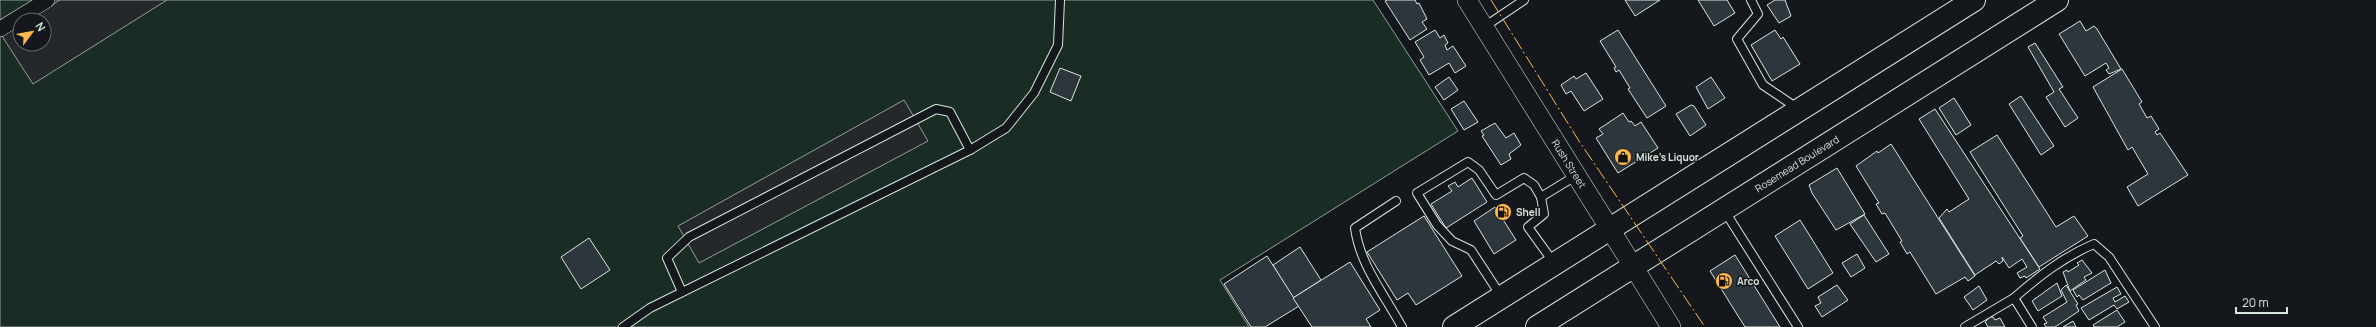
<svg xmlns="http://www.w3.org/2000/svg" width="2376" height="327" viewBox="0 0 2376 327" font-family="Manrope,sans-serif">
	<style>
		.green { fill: #1a2d24; stroke: #939e99; fill-rule: evenodd }
		.parking { fill: #24282b; stroke: #939e99 }
		.building { fill: #2c363c; stroke: #d8e6dc }
		.lines { fill: none; stroke-linecap: round; stroke-linejoin: round }
		.service-casing { stroke: #d8e6dc; stroke-width: 10 }
		.minor-casing { stroke: #d8e6dc; stroke-width: 16 }
		.tertiary-casing { stroke: #d8e6dc; stroke-width: 20 }
		.primary-casing { stroke: #d8e6dc; stroke-width: 24 }
		.service { stroke: #14181c; stroke-width: 8 }
		.minor { stroke: #14181c; stroke-width: 15 }
		.tertiary { stroke: #14181c; stroke-width: 19 }
		.primary { stroke: #14181c; stroke-width: 22 }
		.power { stroke: #ffb74d; stroke-width: 1; stroke-dasharray: 14 3 2 3; stroke-linecap: butt }
		.labels { text-anchor: middle; stroke-width: 3; stroke-linejoin: round; paint-order: stroke }
		.poi-label { font-size: 10px; font-weight: bold; fill: #d8e6dc; stroke: #14181c; text-anchor: start }
		.street-label { font-size: 10px; fill: #d8e6dc; stroke: #14181c }
	</style>
	<rect width="100%" height="100%" fill="#14181c"/>
	<!-- green -->
	<path class="green" d="M 0,0 L 1373,0 L 1458,131 L 1220,280 L 1249,327 L 0,327 ZM 20,20 L 44,20 L 44,44 L 20,44 Z"/>
	<!-- parking -->
	<g class="parking">
		<polygon points="60,0 167,0 33,84 2,36 20,25 20,44 44,44 44,20 28,20"/>
		<polygon points="904,100 928,141 699,263 678,226"/>
	</g>
	<!-- building -->
	<g class="building">
		<polygon points="1387,0 1415,0 1417,4 1419,3 1427,19 1422,22 1427,29 1410,40 1385,1"/>
		<polygon points="1625,0 1660,0 1635,16"/>
		<polygon points="1698,0 1727,0 1735,13 1714,26"/>
		<polygon points="1775,0 1785,0 1791,16 1779,23 1767,5"/>
		<polygon points="2080,21 2086,31 2094,26 2097,29 2121,69 2109,74 2106,70 2109,68 2106,63 2085,76 2059,34"/>
		<polygon points="1435,30 1440,38 1444,35 1448,43 1445,45 1447,50 1453,46 1466,66 1455,73 1449,63 1429,75 1420,60 1424,57 1415,42"/>
		<polygon points="1618,30 1666,106 1647,118 1628,89 1630,88 1619,70 1616,72 1614,68 1616,67 1600,41"/>
		<polygon points="1775,30 1781,39 1783,37 1800,64 1772,81 1751,45"/>
		<polygon points="2035,43 2063,87 2059,89 2078,118 2065,127 2046,97 2054,92 2028,47"/>
		<polygon points="1060,68 1081,76 1071,101 1050,92"/>
		<polygon points="2122,69 2142,102 2139,104 2147,118 2151,116 2159,129 2155,132 2157,135 2160,133 2188,175 2138,206 2127,187 2148,174 2132,147 2128,150 2093,87"/>
		<polygon points="1586,73 1603,99 1584,111 1571,91 1566,94 1561,85 1574,76 1576,79"/>
		<polygon points="1449,77 1458,90 1444,100 1435,87"/>
		<polygon points="1711,77 1725,98 1708,109 1696,87"/>
		<polygon points="2021,96 2054,146 2041,155 2009,104"/>
		<polygon points="1954,98 1971,125 1956,135 1939,108"/>
		<polygon points="1464,101 1478,122 1464,130 1451,109"/>
		<polygon points="1691,105 1694,106 1706,125 1690,136 1676,114"/>
		<polygon points="1935,109 2040,269 2026,278 2025,276 2020,278 2017,273 2027,267 2022,259 2009,268 2002,257 2003,261 1999,264 1996,261 1975,275 1939,218 1947,209 1949,212 1969,199 1919,119"/>
		<polygon points="1623,113 1629,122 1631,121 1635,126 1641,122 1658,148 1618,173 1596,138 1603,134 1599,129"/>
		<polygon points="1495,123 1506,138 1514,133 1521,145 1509,154 1511,159 1501,165 1482,136 1484,135 1481,131"/>
		<polygon points="1997,135 2056,227 2074,216 2088,236 2039,267 2020,238 2023,236 1970,152"/>
		<polygon points="1891,144 1975,276 1968,281 1965,277 1936,294 1910,252 1907,254 1900,242 1902,241 1885,213 1882,214 1876,204 1879,203 1856,166 1877,151 1878,153"/>
		<polygon points="1837,168 1865,214 1836,230 1812,193 1809,185"/>
		<polygon points="1472,178 1487,202 1446,228 1431,204 1452,191 1448,186 1455,182 1458,187"/>
		<polygon points="1495,207 1516,240 1494,254 1474,221"/>
		<polygon points="1864,215 1889,254 1876,262 1850,224"/>
		<polygon points="1424,216 1462,276 1416,305 1408,293 1397,300 1367,252"/>
		<polygon points="1800,220 1833,273 1808,289 1775,236"/>
		<polygon points="589,238 610,270 581,289 561,257"/>
		<polygon points="1300,247 1321,280 1293,298 1273,265"/>
		<polygon points="1857,254 1865,268 1851,277 1842,263"/>
		<polygon points="1735,255 1780,327 1745,327 1710,271"/>
		<polygon points="1267,256 1299,306 1265,327 1251,327 1224,284"/>
		<polygon points="2082,260 2092,273 2084,277 2086,280 2070,291 2063,272 2067,270 2068,272 2079,265 2077,263"/>
		<polygon points="1350,262 1380,310 1366,319 1371,327 1312,327 1293,298"/>
		<polygon points="2105,270 2111,283 2083,300 2079,295 2077,297 2073,290"/>
		<polygon points="2057,283 2062,296 2038,311 2032,301"/>
		<polygon points="1837,285 1848,300 1822,317 1815,306 1821,303 1818,297"/>
		<polygon points="2066,285 2078,304 2076,305 2079,311 2055,327 2046,327 2044,324 2047,323 2043,317 2067,302 2061,290"/>
		<polygon points="1979,286 1987,300 1973,310 1964,297"/>
		<polygon points="2117,287 2121,294 2113,298 2115,302 2125,296 2129,302 2117,309 2114,305 2089,320 2081,308"/>
		<polygon points="2117,310 2125,322 2117,327 2094,327 2093,325"/>
		<polygon points="1990,317 1993,317 1995,320 2000,318 2005,327 1988,327 1985,322"/>
		<polygon points="2073,321 2076,327 2063,327"/>
	</g>
	<g class="lines">
		<!-- service casing -->
		<g class="service-casing">
			<g id="service">
				<polyline points="1751,0 1758,14 1737,39 1763,85 1797,108"/>
				<polyline points="1484,27 1524,0"/>
				<polyline points="1541,197 1544,214 1528,227 1554,263"/>
				<path d="M 1396,201 L 1355,228 C 1360,265 1384,294 1402,327"/>
				<polyline points="1724,210 1798,327"/>
				<polyline points="682,292 667,258 689,237 936,109 950,112 970,150"/>
				<polyline points="1501,296 1471,250 1452,241 1437,225 1417,193 1468,162 1479,170 1496,195 1524,178 1534,185 1541,197 1577,175"/>
				<path d="M 2014,298 C 2038,277 2063,257 2094,244 L 2109,257 L 2155,327"/>
				<polyline points="623,327 650,308 970,150 1006,128 1034,93 1058,45 1060,0"/>
				<polyline points="1965,327 2014,298 2032,327"/>
			</g>
		</g>
		<!-- minor casing -->
		<g class="minor-casing">
			<polyline id="minor" points="0,29 47,0"/>
		</g>
		<!-- tertiary casing -->
		<g class="tertiary-casing">
			<g id="tertiary">
				<path id="s1" d="M 1467,0 L 1671,327"/>
			</g>
		</g>
		<!-- primary casing -->
		<g class="primary-casing">
			<g id="primary">
				<polyline points="1454,327 1974,0"/>
				<path id="s2" d="M 1537,327 L 2057,0"/>
			</g>
		</g>
		<!-- service -->
		<use href="#service" class="service"/>
		<!-- minor -->
		<use href="#minor" class="minor"/>
		<!-- tertiary -->
		<use href="#tertiary" class="tertiary"/>
		<!-- primary -->
		<use href="#primary" class="primary"/>
		<!-- power -->
		<polyline class="power" points="1491,0 1579,141 1705,327"/>
	</g>
	<!-- icons -->
	<defs>
		<g id="shop-disc" transform="scale(0.9)"><circle r="9.5" fill="#ffb74d" stroke="#14181c"/><path d="M-5-2.5h2.3a2.7 3.5 0 0 1 5.4 0H5L5.5 6h-11ZM-1.5-2.5h3a1.5 2.3 0 0 0-3 0Z" fill="#111"/></g>
		<g id="fuel-disc" transform="scale(0.9)"><circle r="9.5" fill="#ffb74d" stroke="#14181c"/><path d="M-5.5-6h7V0h2V4h1.3V-2.5L3-4.5l.8-.8L6-3V5H2.5V1h-1V6h-7ZM-4.2-4.7v3.2H.2V-4.7Z" fill="#111"/></g>
	</defs>
	<g fill-rule="evenodd">
		<use href="#shop-disc" x="1623" y="157"/>
		<use href="#fuel-disc" x="1503" y="212"/>
		<use href="#fuel-disc" x="1724" y="281"/>
	</g>
	<g class="labels">
		<!-- poi labels -->
		<g class="poi-label">
			<text x="1636" y="161">Mike's Liquor</text>
			<text x="1516" y="216">Shell</text>
			<text x="1737" y="285">Arco</text>
		</g>
		<!-- street labels -->
		<g class="street-label">
			<text dy="4" stroke="none"><textPath href="#s1" startOffset="193">Rush Street</textPath></text>
			<text dy="4" stroke="none"><textPath href="#s2" startOffset="307">Rosemead Boulevard</textPath></text>
		</g>
	</g>
	<!-- north arrow -->
	<g transform="translate(32 32) rotate(58)"><circle r="19" fill="#14181c" stroke="#626a69"/>
	<path d="M0-3L7 15L0 10L-7 15Z" fill="#ffb74d"/>
	<text y="-6" font-size="11" font-weight="bold" text-anchor="middle" fill="#d8e6dc">N</text>
	</g>
	<!-- scale -->
	<path d="M2236 307v6h51v-6" fill="none" stroke="#d8e6dc" stroke-width="2"/>
	<text x="2242" y="307" font-size="12" fill="#d8e6dc" stroke="#14181c" stroke-width="3" paint-order="stroke">20 m</text>
</svg>
